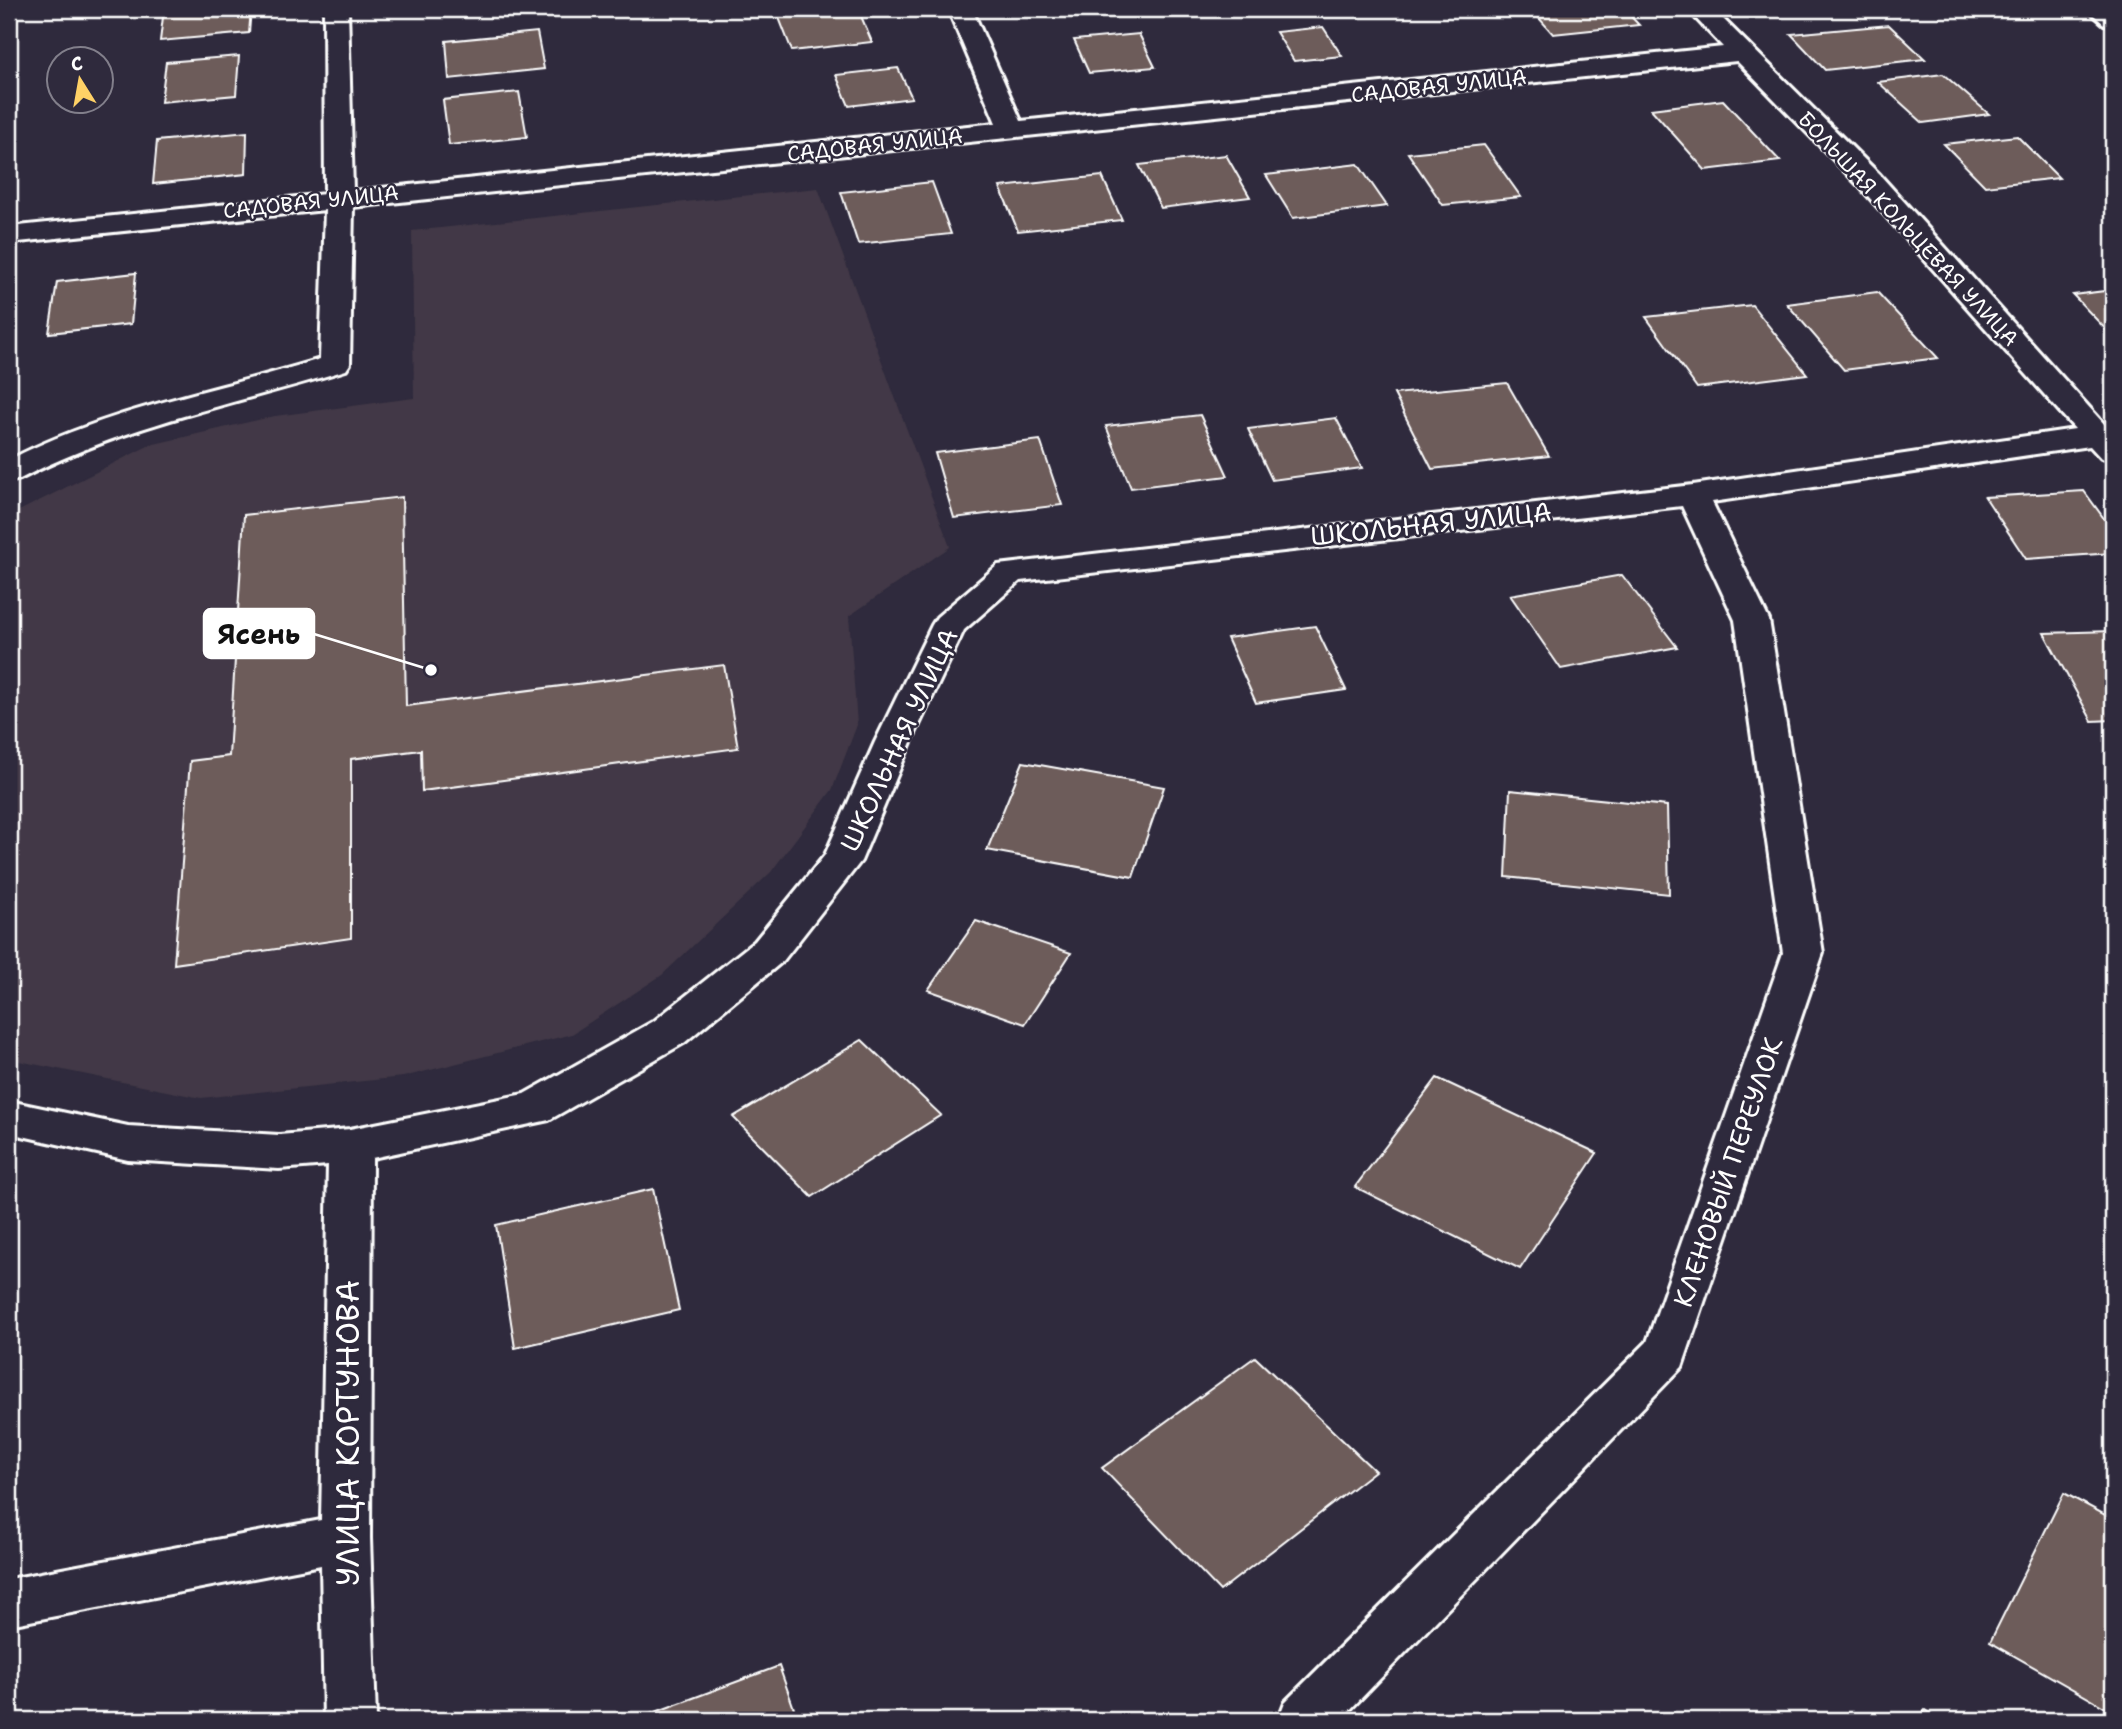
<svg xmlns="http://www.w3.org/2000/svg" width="2122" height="1729" viewBox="0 0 2122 1729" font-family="'Shantell Sans',sans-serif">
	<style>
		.built { fill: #423946 }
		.building { fill: #6d5b5a; stroke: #fff; stroke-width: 2 }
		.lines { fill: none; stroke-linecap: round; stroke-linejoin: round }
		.minor-casing { stroke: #fff; stroke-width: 6 }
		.tertiary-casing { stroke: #fff; stroke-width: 6 }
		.minor { fill: #2f2a3d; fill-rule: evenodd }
		.tertiary { fill: #2f2a3d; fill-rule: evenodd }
		.labels { text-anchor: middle; stroke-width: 5; stroke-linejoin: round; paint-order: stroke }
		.far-street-label { font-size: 21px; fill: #fff; stroke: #2f2a3d }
		.street-label { font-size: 26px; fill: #fff; stroke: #2f2a3d }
		.near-street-label { font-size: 32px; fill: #fff; stroke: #2f2a3d }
		.leader { fill: none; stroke: #fff; stroke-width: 2.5 }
		.callout-dot { fill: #fff; stroke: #2f2a3d; stroke-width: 2.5 }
		.callout { fill: #fff; stroke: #fff; stroke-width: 2.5 }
		.callout-label { font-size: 28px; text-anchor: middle; font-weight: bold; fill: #111 }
	</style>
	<rect width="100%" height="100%" fill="#2f2a3d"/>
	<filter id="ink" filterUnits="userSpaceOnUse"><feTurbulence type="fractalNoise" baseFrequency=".0143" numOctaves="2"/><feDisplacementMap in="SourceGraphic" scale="14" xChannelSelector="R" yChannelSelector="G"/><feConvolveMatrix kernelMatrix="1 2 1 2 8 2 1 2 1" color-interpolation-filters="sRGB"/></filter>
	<g filter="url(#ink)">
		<!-- built -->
		<polygon class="built" points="818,188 950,547 849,616 857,725 832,790 771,872 662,975 572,1034 403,1077 201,1098 9,1059 9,516 150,445 275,416 414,398 412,231"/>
		<!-- building -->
		<g class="building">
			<polygon points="164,9 251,9 249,33 160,41"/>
			<polygon points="836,9 858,9 872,42 792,51 778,15"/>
			<polygon points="1531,9 1624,9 1639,25 1553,34"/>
			<polygon points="1889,25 1925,59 1825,70 1791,34"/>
			<polygon points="1323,27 1342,56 1294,61 1276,32"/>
			<polygon points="537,32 544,69 449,79 446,41"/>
			<polygon points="1139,34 1155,67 1089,73 1074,40"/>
			<polygon points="239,56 236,95 161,102 166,62"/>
			<polygon points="898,68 912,98 849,106 836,75"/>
			<polygon points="1943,74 1989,114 1923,123 1878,82"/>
			<polygon points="519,92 527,137 449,145 443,100"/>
			<polygon points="1723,100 1780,161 1705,170 1651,109"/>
			<polygon points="247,132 246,174 153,184 157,141"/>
			<polygon points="2017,136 2059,178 1985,186 1944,144"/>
			<polygon points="1484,145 1521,197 1443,205 1408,153"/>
			<polygon points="1226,155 1250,197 1161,208 1139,165"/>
			<polygon points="1358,164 1387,206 1293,218 1266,175"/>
			<polygon points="1102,176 1122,220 1018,231 1000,187"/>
			<polygon points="932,182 951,234 858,244 841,192"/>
			<polygon points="136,273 131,324 49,333 57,282"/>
			<polygon points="2113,290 2113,337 2073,295"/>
			<polygon points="1877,292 1938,358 1844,370 1787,304"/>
			<polygon points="1752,305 1807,374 1697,388 1646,317"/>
			<polygon points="1507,383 1549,456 1432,469 1394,394"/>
			<polygon points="1200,415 1228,476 1131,488 1106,426"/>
			<polygon points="1336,418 1362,468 1272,480 1248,429"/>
			<polygon points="1040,440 1062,505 954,518 935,453"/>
			<polygon points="2084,491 2113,531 2113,553 2026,559 1985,497"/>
			<polygon points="402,497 406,706 724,665 738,748 422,791 421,750 351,759 351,938 174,964 190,761 229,756 244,515"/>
			<polygon points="1622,575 1677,647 1561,669 1510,595"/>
			<polygon points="1315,626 1346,690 1256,703 1227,638"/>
			<polygon points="2113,631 2113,720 2092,721 2044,633"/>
			<polygon points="1023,762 1164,787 1133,877 987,850"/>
			<polygon points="1510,790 1667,806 1669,894 1506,877"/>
			<polygon points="976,921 1071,953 1025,1024 928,990"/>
			<polygon points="862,1040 941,1115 812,1197 733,1117"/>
			<polygon points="1437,1078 1597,1153 1520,1269 1355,1187"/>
			<polygon points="653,1189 679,1310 515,1348 496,1225"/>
			<polygon points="1255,1357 1375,1471 1220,1591 1102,1468"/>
			<polygon points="2064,1493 2113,1519 2113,1712 1990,1642"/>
			<polygon points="779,1666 798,1720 634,1720"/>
			<polygon points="1925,1710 1939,1720 1917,1720"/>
			<polygon points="196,1712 196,1720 155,1720"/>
		</g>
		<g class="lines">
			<!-- minor casing -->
			<g class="minor-casing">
				<path id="minor" d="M 324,9 L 348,9 L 353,191 L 996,123 L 948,9 L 972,9 L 1021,121 L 1723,47 L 1687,9 L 1713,9 L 1880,175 L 2105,425 L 2113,424 L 2112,460 L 2101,458 L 2090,446 L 1712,502 L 1769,620 L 1823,953 L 1682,1367 L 1340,1720 L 1278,1720 L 1285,1702 L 1647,1342 L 1783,953 L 1735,620 L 1682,506 L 1020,581 L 964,630 L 911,742 L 861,861 L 783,961 L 684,1043 L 549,1120 L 372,1158 L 370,1538 L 376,1720 L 324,1720 L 321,1565 L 9,1625 L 9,1579 L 321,1520 L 328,1165 L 279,1169 L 128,1160 L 9,1133 L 9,1101 L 128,1126 L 279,1135 L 350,1129 L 524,1094 L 654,1021 L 755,941 L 825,855 L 875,742 L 932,625 L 937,617 L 998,565 L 1693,485 L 2075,429 L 1860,187 L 1737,61 L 353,207 L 350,364 L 346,370 C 236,404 123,425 20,479 L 9,482 L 9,460 C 107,409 216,391 320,359 L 325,210 L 9,243 L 9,227 L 325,194 Z"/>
			</g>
			<!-- tertiary casing -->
			<g class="tertiary-casing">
				<polygon id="tertiary" points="2087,9 2113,9 2113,26 2104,24"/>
			</g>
			<!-- minor -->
			<use href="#minor" class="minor"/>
			<!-- tertiary -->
			<use href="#tertiary" class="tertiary"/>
		</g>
	</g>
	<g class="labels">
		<!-- far-street labels -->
		<g class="far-street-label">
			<text transform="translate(1439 86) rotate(-6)" y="7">САДОВАЯ УЛИЦА</text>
			<text transform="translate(875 145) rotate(-6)" y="7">САДОВАЯ УЛИЦА</text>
			<text transform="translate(311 202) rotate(-6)" y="7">САДОВАЯ УЛИЦА</text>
			<text transform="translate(1908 229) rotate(47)" y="7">БОЛЬШАЯ КОЛЬЦЕВАЯ УЛИЦА</text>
		</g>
		<!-- street labels -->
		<g class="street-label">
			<text transform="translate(1431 524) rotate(-6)" y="9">ШКОЛЬНАЯ УЛИЦА</text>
			<text transform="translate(899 740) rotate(-65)" y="9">ШКОЛЬНАЯ УЛИЦА</text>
			<text transform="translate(1728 1172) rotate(-71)" y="9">КЛЕНОВЫЙ ПЕРЕУЛОК</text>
		</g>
		<!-- near-street labels -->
		<g class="near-street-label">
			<text transform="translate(348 1433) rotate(-90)" y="11">УЛИЦА КОРТУНОВА</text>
		</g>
	</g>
	<!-- callouts -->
	<path class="leader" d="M431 670L314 634"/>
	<circle class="callout-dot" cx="431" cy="670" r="7"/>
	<rect class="callout" x="204" y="609" width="110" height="49" rx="7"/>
	<g class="callout-label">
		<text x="259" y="644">Ясень</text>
	</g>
	<!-- margin -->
	<rect width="2122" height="1729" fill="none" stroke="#2f2a3d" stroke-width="35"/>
	<rect x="18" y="18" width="2087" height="1694" fill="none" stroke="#fff" stroke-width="2.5" filter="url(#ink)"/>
	<!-- north arrow -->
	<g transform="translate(80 80) rotate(349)"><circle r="33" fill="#2f2a3d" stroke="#827f8b" stroke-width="2"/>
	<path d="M0-5L12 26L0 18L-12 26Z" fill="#ffd166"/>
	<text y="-10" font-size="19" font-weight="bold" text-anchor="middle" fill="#ffffff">С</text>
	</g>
</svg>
